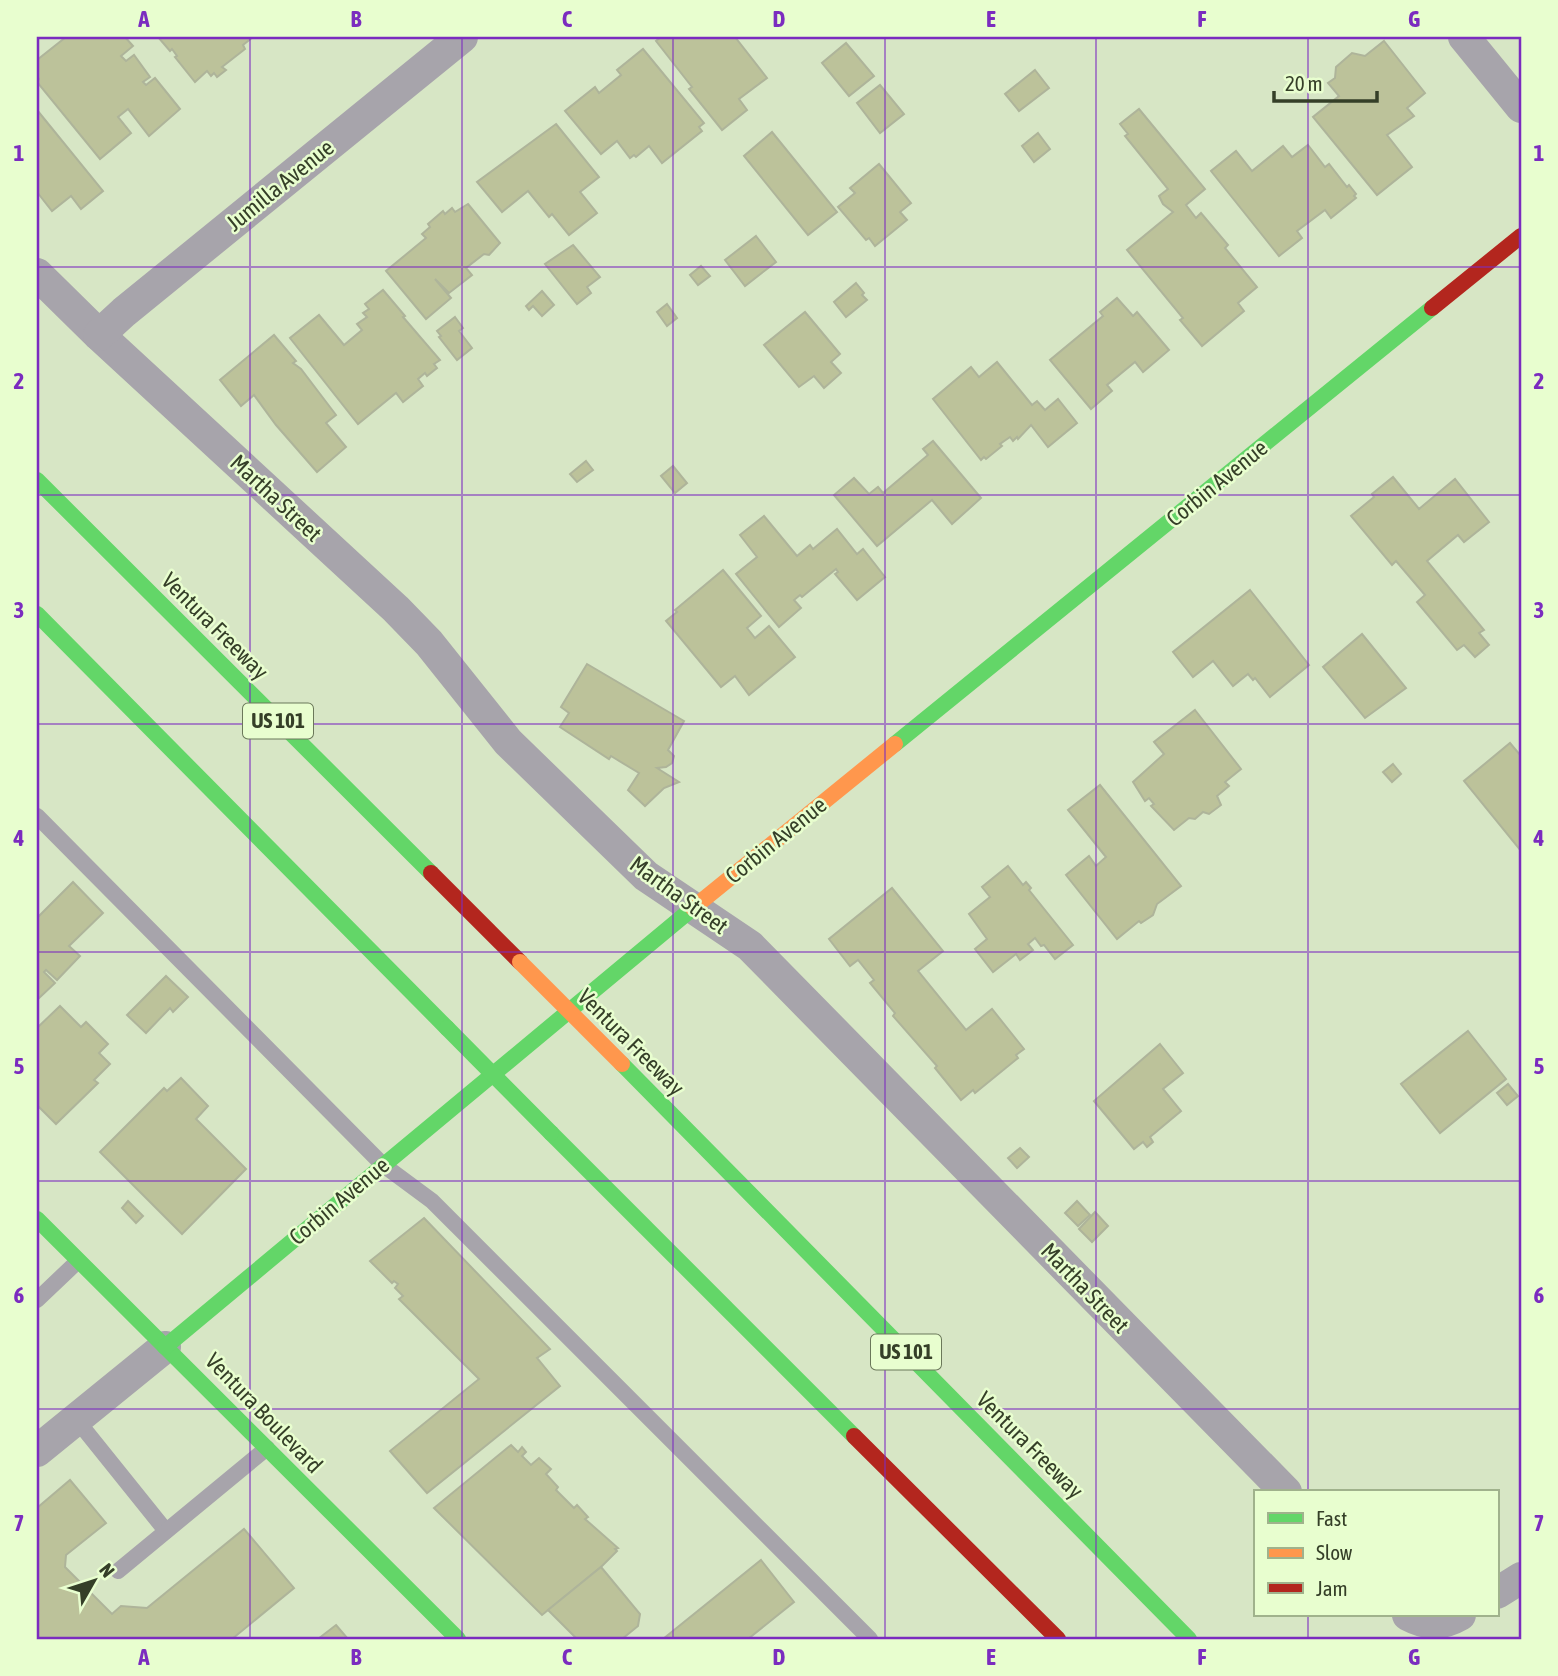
<svg xmlns="http://www.w3.org/2000/svg" width="1558" height="1676" viewBox="0 0 1558 1676" font-family="'Asap Condensed',sans-serif">
	<style>
		.building { fill: #bcc29a; stroke: #aeb49a; stroke-width: 2 }
		.lines { fill: none; stroke-linecap: round; stroke-linejoin: round }
		.lane { stroke: #a7a4ab; stroke-width: 16 }
		.street { stroke: #a7a4ab; stroke-width: 32 }
		.fast { stroke: #63d668; stroke-width: 16 }
		.slow { stroke: #ff974d; stroke-width: 16 }
		.jam { stroke: #b3261e; stroke-width: 16 }
		.fast-bridge { stroke: #63d668; stroke-width: 16 }
		.slow-bridge { stroke: #ff974d; stroke-width: 16 }
		.grid { fill: none; stroke: #7b2cbf; stroke-width: 2; stroke-opacity: 0.55 }
		.labels { text-anchor: middle; stroke-width: 5; stroke-linejoin: round; paint-order: stroke }
		.shield { fill: #e8fecf; stroke: #6b785a; stroke-width: 2 }
		.shield-label { font-size: 21px; font-weight: bold; fill: #353f28 }
		.street-label { font-size: 23px; fill: #353f28; stroke: #e8fecf }
		.neatline { fill: none; stroke: #7b2cbf; stroke-width: 2.5 }
		.grid-label { font-size: 23px; text-anchor: middle; font-weight: bold; fill: #7b2cbf }
	</style>
	<rect width="100%" height="100%" fill="#d7e6c5"/>
	<!-- building -->
	<g class="building">
		<polygon points="66,37 125,37 133,46 121,56 126,61 134,55 150,77 143,82 146,85 155,78 180,109 149,136 128,109 118,117 131,133 100,159 37,82 39,79 37,76 37,60"/>
		<polygon points="158,37 253,37 243,45 245,49 222,67 226,70 217,77 214,73 211,76 207,71 195,82 175,57 177,56 172,49 170,51"/>
		<polygon points="661,37 735,37 767,78 739,99 747,110 722,130 689,89 692,87 656,41"/>
		<polygon points="1384,41 1425,93 1407,108 1414,116 1387,135 1412,167 1377,195 1313,117 1339,96 1328,83 1335,78 1336,67 1352,53 1365,56"/>
		<polygon points="846,43 874,76 849,96 822,63"/>
		<polygon points="643,49 704,123 699,127 702,131 662,163 649,146 636,157 634,155 630,158 617,141 601,154 565,111 595,87 599,93 621,75 617,70"/>
		<polygon points="1035,70 1049,88 1019,111 1005,94"/>
		<polygon points="880,85 904,114 880,133 857,103"/>
		<polygon points="1139,109 1205,189 1186,205 1196,218 1201,213 1228,245 1225,248 1257,287 1238,303 1244,311 1202,346 1180,320 1183,318 1127,250 1173,212 1163,204 1159,196 1168,189 1125,136 1128,134 1120,124"/>
		<polygon points="37,110 103,191 81,209 71,196 52,211 37,192"/>
		<polygon points="556,124 599,177 580,192 597,213 569,235 552,214 549,217 528,191 502,212 477,182"/>
		<polygon points="772,132 837,212 808,235 744,156"/>
		<polygon points="1038,133 1050,149 1034,162 1022,146"/>
		<polygon points="1308,145 1325,167 1329,164 1347,187 1349,185 1356,194 1354,196 1356,198 1331,218 1325,210 1297,231 1302,238 1279,256 1211,171 1236,151 1252,171 1283,146 1292,157"/>
		<polygon points="879,164 911,203 900,212 907,220 875,246 869,238 866,240 838,207 855,193 850,188"/>
		<polygon points="468,204 500,243 489,255 484,254 466,268 472,275 449,293 435,279 451,298 426,319 386,271 426,238 422,234 430,227 428,224 443,211 445,214 452,208 455,212"/>
		<polygon points="756,236 776,262 745,286 725,260"/>
		<polygon points="573,245 600,277 587,287 591,293 577,304 545,264"/>
		<polygon points="701,266 710,276 698,285 690,275"/>
		<polygon points="856,283 864,293 862,295 867,300 846,317 834,302"/>
		<polygon points="383,290 405,316 403,317 440,360 434,364 437,368 427,376 425,373 418,379 423,386 403,402 396,393 358,424 290,338 319,315 344,345 362,330 357,324 367,317 363,313 369,309 365,304"/>
		<polygon points="542,291 554,305 542,316 533,306 529,310 526,306"/>
		<polygon points="1117,298 1133,316 1137,312 1169,350 1143,372 1135,362 1107,385 1112,391 1091,409 1050,360 1103,316 1100,312"/>
		<polygon points="667,304 677,318 667,326 657,312"/>
		<polygon points="805,312 840,354 831,362 841,373 824,388 814,376 799,387 764,345"/>
		<polygon points="455,317 463,328 459,331 472,348 457,360 439,337 441,336 437,331"/>
		<polygon points="274,335 296,361 293,363 301,369 336,415 326,423 346,447 317,472 276,425 254,395 241,406 220,380"/>
		<polygon points="997,362 1032,405 1037,401 1045,410 1058,399 1077,423 1048,447 1031,425 1018,439 1017,437 1013,441 1010,437 1000,444 1002,446 986,459 984,457 981,460 933,399 971,367 979,377"/>
		<polygon points="933,441 981,498 952,524 932,500 877,546 834,495 854,478 869,494 878,487 883,493 928,455 923,449"/>
		<polygon points="586,461 593,470 577,482 570,474"/>
		<polygon points="673,466 687,483 675,493 661,476"/>
		<polygon points="1393,477 1419,509 1455,479 1489,522 1464,542 1458,535 1427,561 1484,630 1479,633 1489,645 1475,657 1464,645 1457,650 1417,602 1425,595 1396,561 1392,565 1351,516 1374,497 1372,494"/>
		<polygon points="764,516 797,556 810,545 813,549 837,529 857,554 863,549 885,577 857,600 835,574 838,572 836,569 802,597 800,595 794,600 801,608 779,627 736,574 757,557 740,535"/>
		<polygon points="723,570 761,616 747,628 755,638 769,626 795,657 749,695 735,676 721,687 666,621 677,612 675,610"/>
		<polygon points="1250,590 1309,665 1270,697 1255,678 1253,680 1248,674 1233,686 1213,661 1193,677 1173,652"/>
		<polygon points="1362,634 1406,688 1365,718 1323,667"/>
		<polygon points="587,664 684,721 668,750 674,756 672,763 666,767 657,768 679,782 664,788 645,806 628,790 639,773 611,756 609,759 560,727 569,713 561,707"/>
		<polygon points="1195,710 1241,769 1225,782 1229,786 1217,796 1221,805 1209,814 1203,812 1195,819 1189,818 1174,830 1151,806 1154,804 1149,798 1145,801 1133,782 1164,754 1154,742"/>
		<polygon points="1510,743 1521,756 1521,851 1464,781"/>
		<polygon points="1393,764 1401,774 1392,782 1383,772"/>
		<polygon points="1100,785 1181,886 1157,904 1153,915 1141,923 1139,921 1117,939 1066,875 1089,856 1096,866 1106,857 1068,810"/>
		<polygon points="1008,866 1023,885 1026,882 1031,888 1029,890 1073,945 1055,959 1044,945 1041,946 1035,938 1028,944 1033,950 1020,960 1016,954 993,972 975,949 987,939 969,914 990,897 982,887"/>
		<polygon points="73,882 103,913 69,946 80,956 57,980 46,970 44,972 55,983 37,1000 37,918"/>
		<polygon points="892,888 943,951 918,971 966,1030 992,1009 1024,1049 1016,1055 1018,1058 975,1093 973,1090 961,1100 935,1068 937,1066 893,1016 895,1013 870,983 874,980 858,960 850,966 829,939"/>
		<polygon points="166,976 188,997 173,1012 170,1008 146,1033 127,1015"/>
		<polygon points="60,1006 81,1027 86,1022 108,1044 99,1053 110,1064 94,1080 98,1083 56,1124 37,1105 37,1028"/>
		<polygon points="1468,1031 1506,1079 1440,1133 1401,1084"/>
		<polygon points="1160,1044 1183,1073 1163,1089 1181,1111 1150,1137 1153,1142 1147,1147 1143,1142 1134,1149 1094,1101"/>
		<polygon points="181,1078 208,1106 196,1119 246,1169 182,1234 100,1152 164,1088 167,1091"/>
		<polygon points="1508,1084 1518,1096 1507,1105 1497,1093"/>
		<polygon points="1020,1148 1029,1157 1017,1168 1008,1158"/>
		<polygon points="128,1201 143,1216 136,1223 122,1208"/>
		<polygon points="1077,1201 1090,1215 1078,1226 1065,1213"/>
		<polygon points="1095,1212 1108,1226 1092,1242 1079,1229"/>
		<polygon points="424,1218 550,1349 537,1358 560,1386 427,1493 390,1451 479,1379 399,1299 403,1296 395,1288 398,1284 394,1281 392,1283 370,1261"/>
		<polygon points="511,1445 518,1452 522,1447 526,1452 522,1456 531,1465 539,1458 551,1469 546,1474 558,1487 556,1490 574,1508 577,1505 588,1517 585,1519 618,1548 615,1549 617,1551 601,1567 542,1615 434,1508"/>
		<polygon points="70,1480 106,1523 66,1555 65,1567 112,1614 121,1606 147,1608 244,1529 294,1588 232,1639 37,1639 37,1508"/>
		<polygon points="761,1560 794,1602 748,1639 663,1639"/>
		<polygon points="601,1567 640,1614 638,1626 622,1639 577,1639 548,1610"/>
		<polygon points="336,1625 348,1639 318,1639"/>
	</g>
	<g class="lines">
		<!-- lane -->
		<g class="lane">
			<polyline points="37,816 382,1164 432,1201 870,1639"/>
			<polyline points="37,1300 78,1261"/>
			<polyline points="76,1419 166,1531"/>
			<polyline points="118,1571 267,1448"/>
		</g>
		<!-- street -->
		<g class="street">
			<polyline points="1464,37 1521,107"/>
			<polyline points="37,274 99,335 396,609 429,643 508,742 646,876 750,946 1286,1492"/>
			<polyline points="99,335 124,312 462,37"/>
			<polyline points="37,1451 165,1347"/>
			<polyline points="1497,1593 1521,1578"/>
			<path d="M 1408,1615 C 1427,1625 1441,1626 1460,1615"/>
		</g>
		<!-- fast -->
		<g class="fast">
			<polyline points="37,480 431,873"/>
			<polyline points="37,614 447,1028"/>
			<polyline points="895,744 1432,308"/>
			<polyline points="622,1064 1189,1639"/>
			<polyline points="551,1133 854,1436"/>
			<polyline points="37,1219 458,1639"/>
			<polyline points="165,1347 693,908"/>
		</g>
		<!-- slow -->
		<polyline class="slow" points="693,908 895,744"/>
		<!-- jam -->
		<g class="jam">
			<polyline points="1432,308 1521,236"/>
			<polyline points="431,873 520,962"/>
			<polyline points="854,1436 1058,1639"/>
		</g>
		<!-- fast-bridge -->
		<polyline class="fast-bridge" points="447,1028 551,1133"/>
		<!-- slow-bridge -->
		<polyline class="slow-bridge" points="520,962 622,1064"/>
	</g>
	<!-- grid -->
	<path class="grid" d="M 250,37 L 250,1639M 462,37 L 462,1639M 673,37 L 673,1639M 885,37 L 885,1639M 1096,37 L 1096,1639M 1308,37 L 1308,1492M 37,267 L 1521,267M 37,495 L 1521,495M 37,724 L 1521,724M 37,952 L 1521,952M 37,1181 L 1521,1181M 37,1409 L 1521,1409M 1308,1615 L 1308,1639"/>
	<g class="labels">
		<!-- shield labels -->
		<g class="shield">
			<rect x="243" y="703.5" width="70" height="35" rx="5"/>
			<rect x="871" y="1334.5" width="70" height="35" rx="5"/>
		</g>
		<g class="shield-label">
			<text x="278" y="728">US 101</text>
			<text x="906" y="1359">US 101</text>
		</g>
		<!-- street labels -->
		<g class="street-label">
			<text transform="translate(280 185) rotate(-39)" y="8">Jumilla Avenue</text>
			<text transform="translate(1217 483) rotate(-39)" y="8">Corbin Avenue</text>
			<text transform="translate(276 498) rotate(43)" y="8">Martha Street</text>
			<text transform="translate(215 626) rotate(45)" y="8">Ventura Freeway</text>
			<text transform="translate(776 840) rotate(-39)" y="8">Corbin Avenue</text>
			<text transform="translate(679 895) rotate(36)" y="8">Martha Street</text>
			<text transform="translate(631 1042) rotate(45)" y="8">Ventura Freeway</text>
			<text transform="translate(339 1201) rotate(-40)" y="8">Corbin Avenue</text>
			<text transform="translate(1085 1288) rotate(46)" y="8">Martha Street</text>
			<text transform="translate(264 1413) rotate(46)" y="8">Ventura Boulevard</text>
			<text transform="translate(1030 1445) rotate(45)" y="8">Ventura Freeway</text>
		</g>
	</g>
	<!-- border -->
	<rect width="1558" height="1676" fill="none" stroke="#e8fecf" stroke-width="77"/>
	<!-- legend -->
	<rect x="1254" y="1490" width="245" height="126" fill="#e8fecf" stroke="#a0b28c" stroke-width="2"/>
	<rect x="1268" y="1513" width="35" height="10" fill="#63d668" stroke="#a0b28c" stroke-width="2"/>
	<text x="1316" y="1526" font-size="21" fill="#353f28">Fast</text>
	<rect x="1268" y="1548" width="35" height="10" fill="#ff974d" stroke="#a0b28c" stroke-width="2"/>
	<text x="1316" y="1560" font-size="21" fill="#353f28">Slow</text>
	<rect x="1268" y="1583" width="35" height="10" fill="#b3261e" stroke="#a0b28c" stroke-width="2"/>
	<text x="1316" y="1596" font-size="21" fill="#353f28">Jam</text>
	<!-- north arrow -->
	<g transform="translate(94 1581) rotate(51)" stroke="#e8fecf" stroke-width="5" paint-order="stroke">
	<path d="M0-5L12 26L0 18L-12 26Z" fill="#353f28"/>
	<text y="-10" font-size="19" font-weight="bold" text-anchor="middle" fill="#353f28">N</text>
	</g>
	<!-- scale -->
	<path d="M1274 91v10h103v-10" fill="none" stroke="#353f28" stroke-width="3.5"/>
	<text x="1285" y="91" font-size="21" fill="#353f28" stroke="#e8fecf" stroke-width="5" paint-order="stroke">20 m</text>
	<rect x="38" y="38" width="1482" height="1600" class="neatline"/>
	<g class="grid-label">
		<text x="144" y="27">A</text>
		<text x="356" y="27">B</text>
		<text x="567" y="27">C</text>
		<text x="779" y="27">D</text>
		<text x="991" y="27">E</text>
		<text x="1202" y="27">F</text>
		<text x="1414" y="27">G</text>
		<text x="19" y="161">1</text>
		<text x="1539" y="161">1</text>
		<text x="19" y="389">2</text>
		<text x="1539" y="389">2</text>
		<text x="19" y="618">3</text>
		<text x="1539" y="618">3</text>
		<text x="19" y="846">4</text>
		<text x="1539" y="846">4</text>
		<text x="19" y="1074">5</text>
		<text x="1539" y="1074">5</text>
		<text x="19" y="1303">6</text>
		<text x="1539" y="1303">6</text>
		<text x="19" y="1531">7</text>
		<text x="1539" y="1531">7</text>
		<text x="144" y="1665">A</text>
		<text x="356" y="1665">B</text>
		<text x="567" y="1665">C</text>
		<text x="779" y="1665">D</text>
		<text x="991" y="1665">E</text>
		<text x="1202" y="1665">F</text>
		<text x="1414" y="1665">G</text>
	</g>
</svg>
